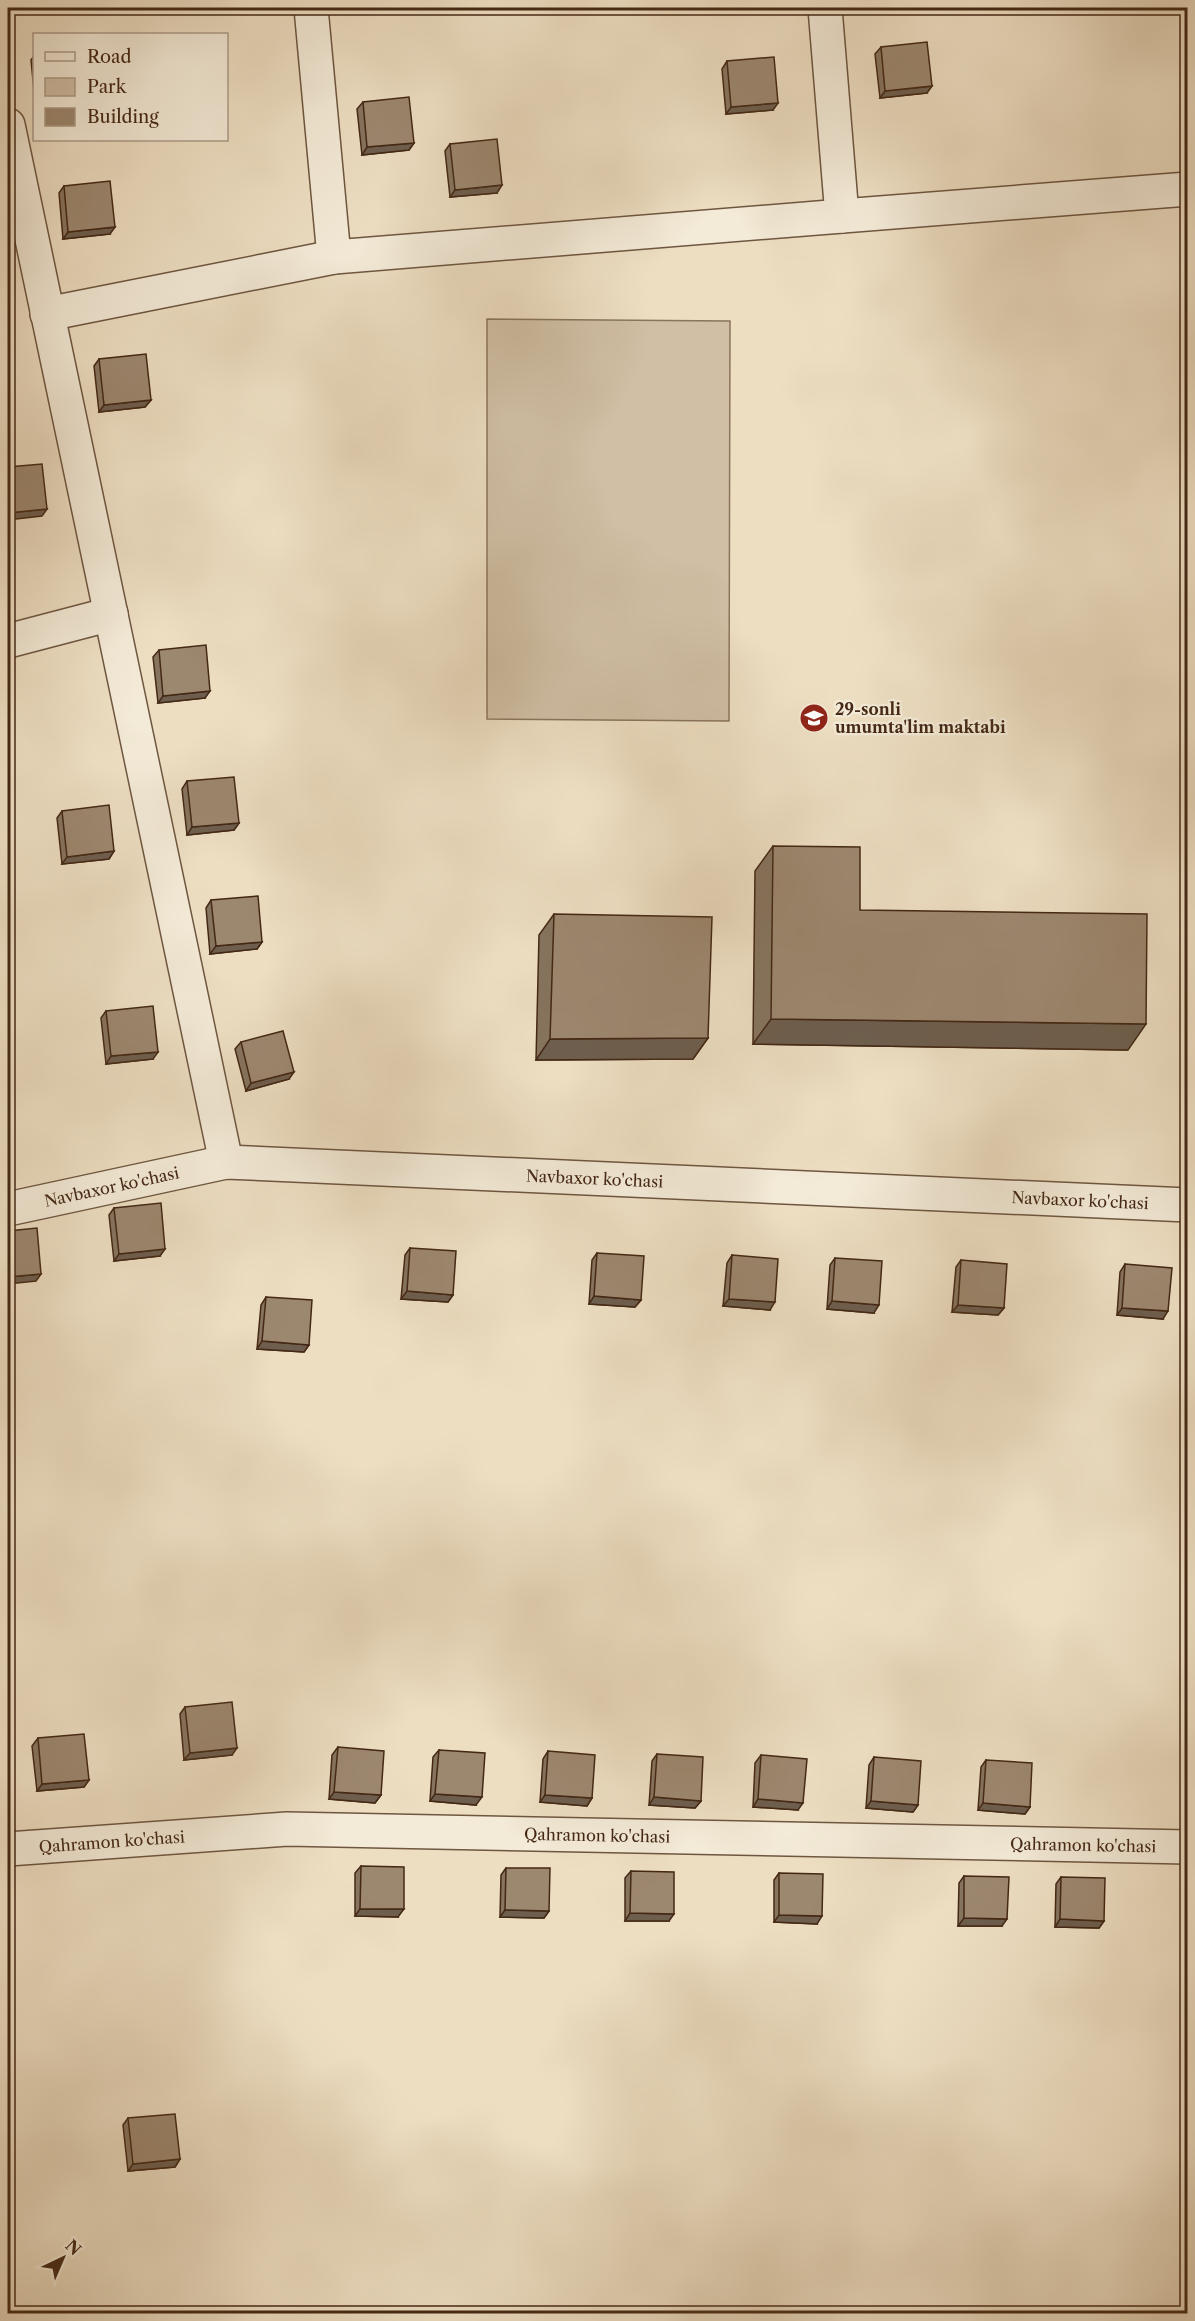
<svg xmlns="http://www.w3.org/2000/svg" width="1195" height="2321" viewBox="0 0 1195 2321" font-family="'Libre Caslon Text',serif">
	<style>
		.green { fill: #d0bfa5; stroke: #8a745d; stroke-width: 1.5 }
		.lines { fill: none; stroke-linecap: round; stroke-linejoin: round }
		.street-casing { stroke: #6e5640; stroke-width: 36 }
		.street { stroke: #f3ead7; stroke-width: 33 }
		.wall { fill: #86745f; stroke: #442815; stroke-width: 1.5 }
		.shaded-wall { fill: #6d5e4e; stroke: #442815; stroke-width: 1.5 }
		.building { fill: #9c876f; stroke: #442815; stroke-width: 1.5 }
		.labels { text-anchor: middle; stroke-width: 4.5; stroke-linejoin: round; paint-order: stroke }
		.poi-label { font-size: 16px; font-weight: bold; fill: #442815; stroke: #f3ead7; text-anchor: start }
		.street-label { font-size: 16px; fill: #442815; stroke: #f3ead7 }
	</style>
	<rect width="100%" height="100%" fill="#eddec2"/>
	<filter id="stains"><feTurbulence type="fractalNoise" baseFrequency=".00333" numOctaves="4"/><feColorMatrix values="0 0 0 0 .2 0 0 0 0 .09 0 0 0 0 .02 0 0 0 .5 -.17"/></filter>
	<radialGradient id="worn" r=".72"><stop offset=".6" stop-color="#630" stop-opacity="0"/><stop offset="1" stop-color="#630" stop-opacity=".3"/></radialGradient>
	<!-- green -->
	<polygon class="green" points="487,319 730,321 729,721 487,719"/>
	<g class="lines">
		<!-- street casing -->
		<g class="street-casing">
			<g id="street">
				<polyline points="311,8 334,257 842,216 825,8"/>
				<polyline points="8,125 226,1162"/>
				<polyline points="842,216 1188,189"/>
				<polyline points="47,314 334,257"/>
				<polyline points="8,641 111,614"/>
				<path id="s1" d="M 8,1209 L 226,1162 L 1188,1205"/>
				<path id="s2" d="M 8,1849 L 287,1829 L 1188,1847"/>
			</g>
		</g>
		<!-- street -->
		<use href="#street" class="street"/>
	</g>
	<!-- wall -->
	<g class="wall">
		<polygon points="350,8 399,8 397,10 350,14"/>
		<polygon points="881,47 927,93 880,98 875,54"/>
		<polygon points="34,56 34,91 31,60"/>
		<polygon points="727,61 773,110 726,114 722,69"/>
		<polygon points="363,102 414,143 409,150 362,155 357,109"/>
		<polygon points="450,144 497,193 450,197 445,151"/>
		<polygon points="64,186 110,234 63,239 59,193"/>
		<polygon points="99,359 151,400 145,407 99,412 94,366"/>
		<polygon points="159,650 205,698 158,703 153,657"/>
		<polygon points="187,781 239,823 234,830 187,835 182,789"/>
		<polygon points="62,811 114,851 109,859 62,864 57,818"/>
		<polygon points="773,846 860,910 1128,1050 753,1044 755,871"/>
		<polygon points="211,900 262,942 257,949 210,954 206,908"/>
		<polygon points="554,914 708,1038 693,1059 536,1060 539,935"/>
		<polygon points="106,1011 153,1059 106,1064 101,1018"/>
		<polygon points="241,1042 289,1079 246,1091 235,1049"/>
		<polygon points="114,1208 160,1256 114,1261 109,1215"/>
		<polygon points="410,1248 453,1295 448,1302 401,1299 405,1255"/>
		<polygon points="597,1253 641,1300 635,1307 589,1304 592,1260"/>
		<polygon points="732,1255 770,1310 723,1306 727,1263"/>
		<polygon points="835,1258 874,1313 827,1309 830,1265"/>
		<polygon points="961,1260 1004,1308 998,1315 952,1312 956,1267"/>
		<polygon points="1125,1264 1163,1319 1117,1315 1120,1272"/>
		<polygon points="266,1297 309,1345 304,1352 257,1349 261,1305"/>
		<polygon points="185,1707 232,1755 184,1760 180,1714"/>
		<polygon points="38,1738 89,1780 84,1787 37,1791 32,1746"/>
		<polygon points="338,1747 381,1795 375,1803 329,1799 332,1755"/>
		<polygon points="439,1750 476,1805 430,1801 433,1757"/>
		<polygon points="548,1751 592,1798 587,1806 540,1802 543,1759"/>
		<polygon points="657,1754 701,1801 695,1808 649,1805 652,1761"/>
		<polygon points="761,1755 798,1810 753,1807 755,1763"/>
		<polygon points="874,1757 918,1805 913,1812 866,1808 869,1765"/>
		<polygon points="986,1760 1030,1807 1025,1814 978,1810 981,1767"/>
		<polygon points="361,1866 398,1917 355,1916 355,1873"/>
		<polygon points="506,1868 549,1911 544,1918 500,1917 501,1875"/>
		<polygon points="631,1871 669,1921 625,1921 625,1878"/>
		<polygon points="779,1873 817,1924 774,1922 774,1880"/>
		<polygon points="964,1876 1002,1926 958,1926 959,1883"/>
		<polygon points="1061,1877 1104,1921 1099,1928 1055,1927 1056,1884"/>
		<polygon points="128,2118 180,2159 175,2167 128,2171 123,2125"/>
	</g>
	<!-- shaded-wall -->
	<g class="shaded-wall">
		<polygon points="355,8 399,8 397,10 350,14"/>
		<polygon points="932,86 927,93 880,98 885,91"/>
		<polygon points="778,103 773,110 726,114 731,107"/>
		<polygon points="414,143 409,150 362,155 367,147"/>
		<polygon points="502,185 497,193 450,197 455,190"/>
		<polygon points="115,227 110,234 63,239 68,232"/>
		<polygon points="151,400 145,407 99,412 104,405"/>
		<polygon points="47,509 42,516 8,520 8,513"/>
		<polygon points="210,691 205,698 158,703 163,696"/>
		<polygon points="239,823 234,830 187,835 192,827"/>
		<polygon points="114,851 109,859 62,864 67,857"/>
		<polygon points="262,942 257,949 210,954 216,946"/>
		<polygon points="771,1019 1146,1024 1128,1050 753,1044"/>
		<polygon points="708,1038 693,1059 536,1060 550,1039"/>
		<polygon points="158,1052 153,1059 106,1064 111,1056"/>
		<polygon points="294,1072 289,1079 246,1091 251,1083"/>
		<polygon points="165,1249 160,1256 114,1261 119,1254"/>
		<polygon points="41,1274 36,1281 8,1284 8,1277"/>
		<polygon points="407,1291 453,1295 448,1302 401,1299"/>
		<polygon points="594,1296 641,1300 635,1307 589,1304"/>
		<polygon points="729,1299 775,1302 770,1310 723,1306"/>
		<polygon points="832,1301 879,1305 874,1313 827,1309"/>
		<polygon points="958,1305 1004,1308 998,1315 952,1312"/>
		<polygon points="1122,1308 1168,1311 1163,1319 1117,1315"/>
		<polygon points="262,1341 309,1345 304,1352 257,1349"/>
		<polygon points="237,1748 232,1755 184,1760 190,1753"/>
		<polygon points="89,1780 84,1787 37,1791 42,1784"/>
		<polygon points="334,1792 381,1795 375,1803 329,1799"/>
		<polygon points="435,1794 482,1797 476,1805 430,1801"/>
		<polygon points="545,1795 592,1798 587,1806 540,1802"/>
		<polygon points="654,1797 701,1801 695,1808 649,1805"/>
		<polygon points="758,1799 803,1803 798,1810 753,1807"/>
		<polygon points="871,1801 918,1805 913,1812 866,1808"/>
		<polygon points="983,1803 1030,1807 1025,1814 978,1810"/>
		<polygon points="360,1909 404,1909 398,1917 355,1916"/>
		<polygon points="505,1910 549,1911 544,1918 500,1917"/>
		<polygon points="630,1913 674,1914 669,1921 625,1921"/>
		<polygon points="779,1915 822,1916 817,1924 774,1922"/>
		<polygon points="964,1918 1007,1919 1002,1926 958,1926"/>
		<polygon points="1060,1919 1104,1921 1099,1928 1055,1927"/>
		<polygon points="180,2159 175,2167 128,2171 133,2164"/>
	</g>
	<!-- building -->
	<g class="building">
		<polygon points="927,42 932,86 885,91 881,47"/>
		<polygon points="774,57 778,103 731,107 727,61"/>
		<polygon points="409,97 414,143 367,147 363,102"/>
		<polygon points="497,139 502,185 455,190 450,144"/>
		<polygon points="110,181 115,227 68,232 64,186"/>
		<polygon points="146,354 151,400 104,405 99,359"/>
		<polygon points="42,464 47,509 8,513 8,467"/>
		<polygon points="206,645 210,691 163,696 159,650"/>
		<polygon points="234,777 239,823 192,827 187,781"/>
		<polygon points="109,805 114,851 67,857 62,811"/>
		<polygon points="773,846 860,847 860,910 1147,914 1146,1024 771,1019"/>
		<polygon points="258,896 262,942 216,946 211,900"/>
		<polygon points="554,914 712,917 708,1038 550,1039"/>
		<polygon points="153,1006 158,1052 111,1056 106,1011"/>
		<polygon points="283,1031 294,1072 251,1083 241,1042"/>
		<polygon points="161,1203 165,1249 119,1254 114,1208"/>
		<polygon points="37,1228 41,1274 8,1277 8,1231"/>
		<polygon points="410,1248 456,1251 453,1295 407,1291"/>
		<polygon points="597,1253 644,1256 641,1300 594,1296"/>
		<polygon points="732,1255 778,1259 775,1302 729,1299"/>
		<polygon points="835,1258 882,1261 879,1305 832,1301"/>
		<polygon points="961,1260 1007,1264 1004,1308 958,1305"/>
		<polygon points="1125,1264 1172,1268 1168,1311 1122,1308"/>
		<polygon points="266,1297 312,1300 309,1345 262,1341"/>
		<polygon points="232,1702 237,1748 190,1753 185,1707"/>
		<polygon points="84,1734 89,1780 42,1784 38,1738"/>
		<polygon points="338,1747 384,1751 381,1795 334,1792"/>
		<polygon points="439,1750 485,1753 482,1797 435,1794"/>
		<polygon points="548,1751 595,1755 592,1798 545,1795"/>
		<polygon points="657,1754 703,1757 701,1801 654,1797"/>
		<polygon points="761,1755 807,1759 803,1803 758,1799"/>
		<polygon points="874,1757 921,1761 918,1805 871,1801"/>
		<polygon points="986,1760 1032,1763 1030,1807 983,1803"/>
		<polygon points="361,1866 404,1867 404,1909 360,1909"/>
		<polygon points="506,1868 550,1868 549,1911 505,1910"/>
		<polygon points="631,1871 674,1872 674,1914 630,1913"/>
		<polygon points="779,1873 823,1874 822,1916 779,1915"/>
		<polygon points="964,1876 1009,1877 1007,1919 964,1918"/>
		<polygon points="1061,1877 1105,1878 1104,1921 1060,1919"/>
		<polygon points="175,2114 180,2159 133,2164 128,2118"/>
	</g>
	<!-- icons -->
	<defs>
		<g id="school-disc" transform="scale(1.5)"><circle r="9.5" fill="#8f2418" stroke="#f3ead7"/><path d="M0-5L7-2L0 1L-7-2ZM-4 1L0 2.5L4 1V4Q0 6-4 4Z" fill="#fff"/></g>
	</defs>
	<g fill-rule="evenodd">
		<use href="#school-disc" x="814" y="718"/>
	</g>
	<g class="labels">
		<!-- poi labels -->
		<g class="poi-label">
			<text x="835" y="715">29-sonli<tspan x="835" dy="18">umumta'lim maktabi</tspan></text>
		</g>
		<!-- street labels -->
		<g class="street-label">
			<text dy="6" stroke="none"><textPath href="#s1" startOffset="592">Navbaxor ko'chasi</textPath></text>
			<text dy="6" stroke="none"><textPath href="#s1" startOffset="106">Navbaxor ko'chasi</textPath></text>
			<text dy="6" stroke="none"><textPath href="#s1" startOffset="1078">Navbaxor ko'chasi</textPath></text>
			<text dy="6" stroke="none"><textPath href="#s2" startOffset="590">Qahramon ko'chasi</textPath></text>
			<text dy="6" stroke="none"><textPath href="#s2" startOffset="104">Qahramon ko'chasi</textPath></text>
			<text dy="6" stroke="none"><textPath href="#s2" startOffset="1076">Qahramon ko'chasi</textPath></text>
		</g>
	</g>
	<!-- margin -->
	<rect width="1195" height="2321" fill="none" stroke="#eddec2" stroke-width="30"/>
	<rect x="9" y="9" width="1177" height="2303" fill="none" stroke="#442815" stroke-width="3"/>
	<rect x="15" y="15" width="1165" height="2291" fill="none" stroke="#442815" stroke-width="1.5"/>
	<!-- legend -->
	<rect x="33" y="33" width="195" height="108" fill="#f3ead7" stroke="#ad9c89" stroke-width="1.5"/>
	<rect x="45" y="52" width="30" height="9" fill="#f3ead7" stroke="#ad9c89" stroke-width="1.5"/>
	<text x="87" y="63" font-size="18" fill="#442815">Road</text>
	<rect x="45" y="78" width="30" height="18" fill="#d0bfa5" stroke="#ad9c89" stroke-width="1.5"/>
	<text x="87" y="93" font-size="18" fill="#442815">Park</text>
	<rect x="45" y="108" width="30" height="18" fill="#9c876f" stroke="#ad9c89" stroke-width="1.5"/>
	<text x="87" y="123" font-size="18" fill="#442815">Building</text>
	<!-- north arrow -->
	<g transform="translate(63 2258) rotate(44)" stroke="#f3ead7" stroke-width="4.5" paint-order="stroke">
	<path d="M0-4.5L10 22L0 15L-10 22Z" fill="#442815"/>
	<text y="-9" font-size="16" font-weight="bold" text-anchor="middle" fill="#442815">N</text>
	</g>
	<rect width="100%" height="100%" filter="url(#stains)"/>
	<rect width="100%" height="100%" fill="url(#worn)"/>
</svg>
